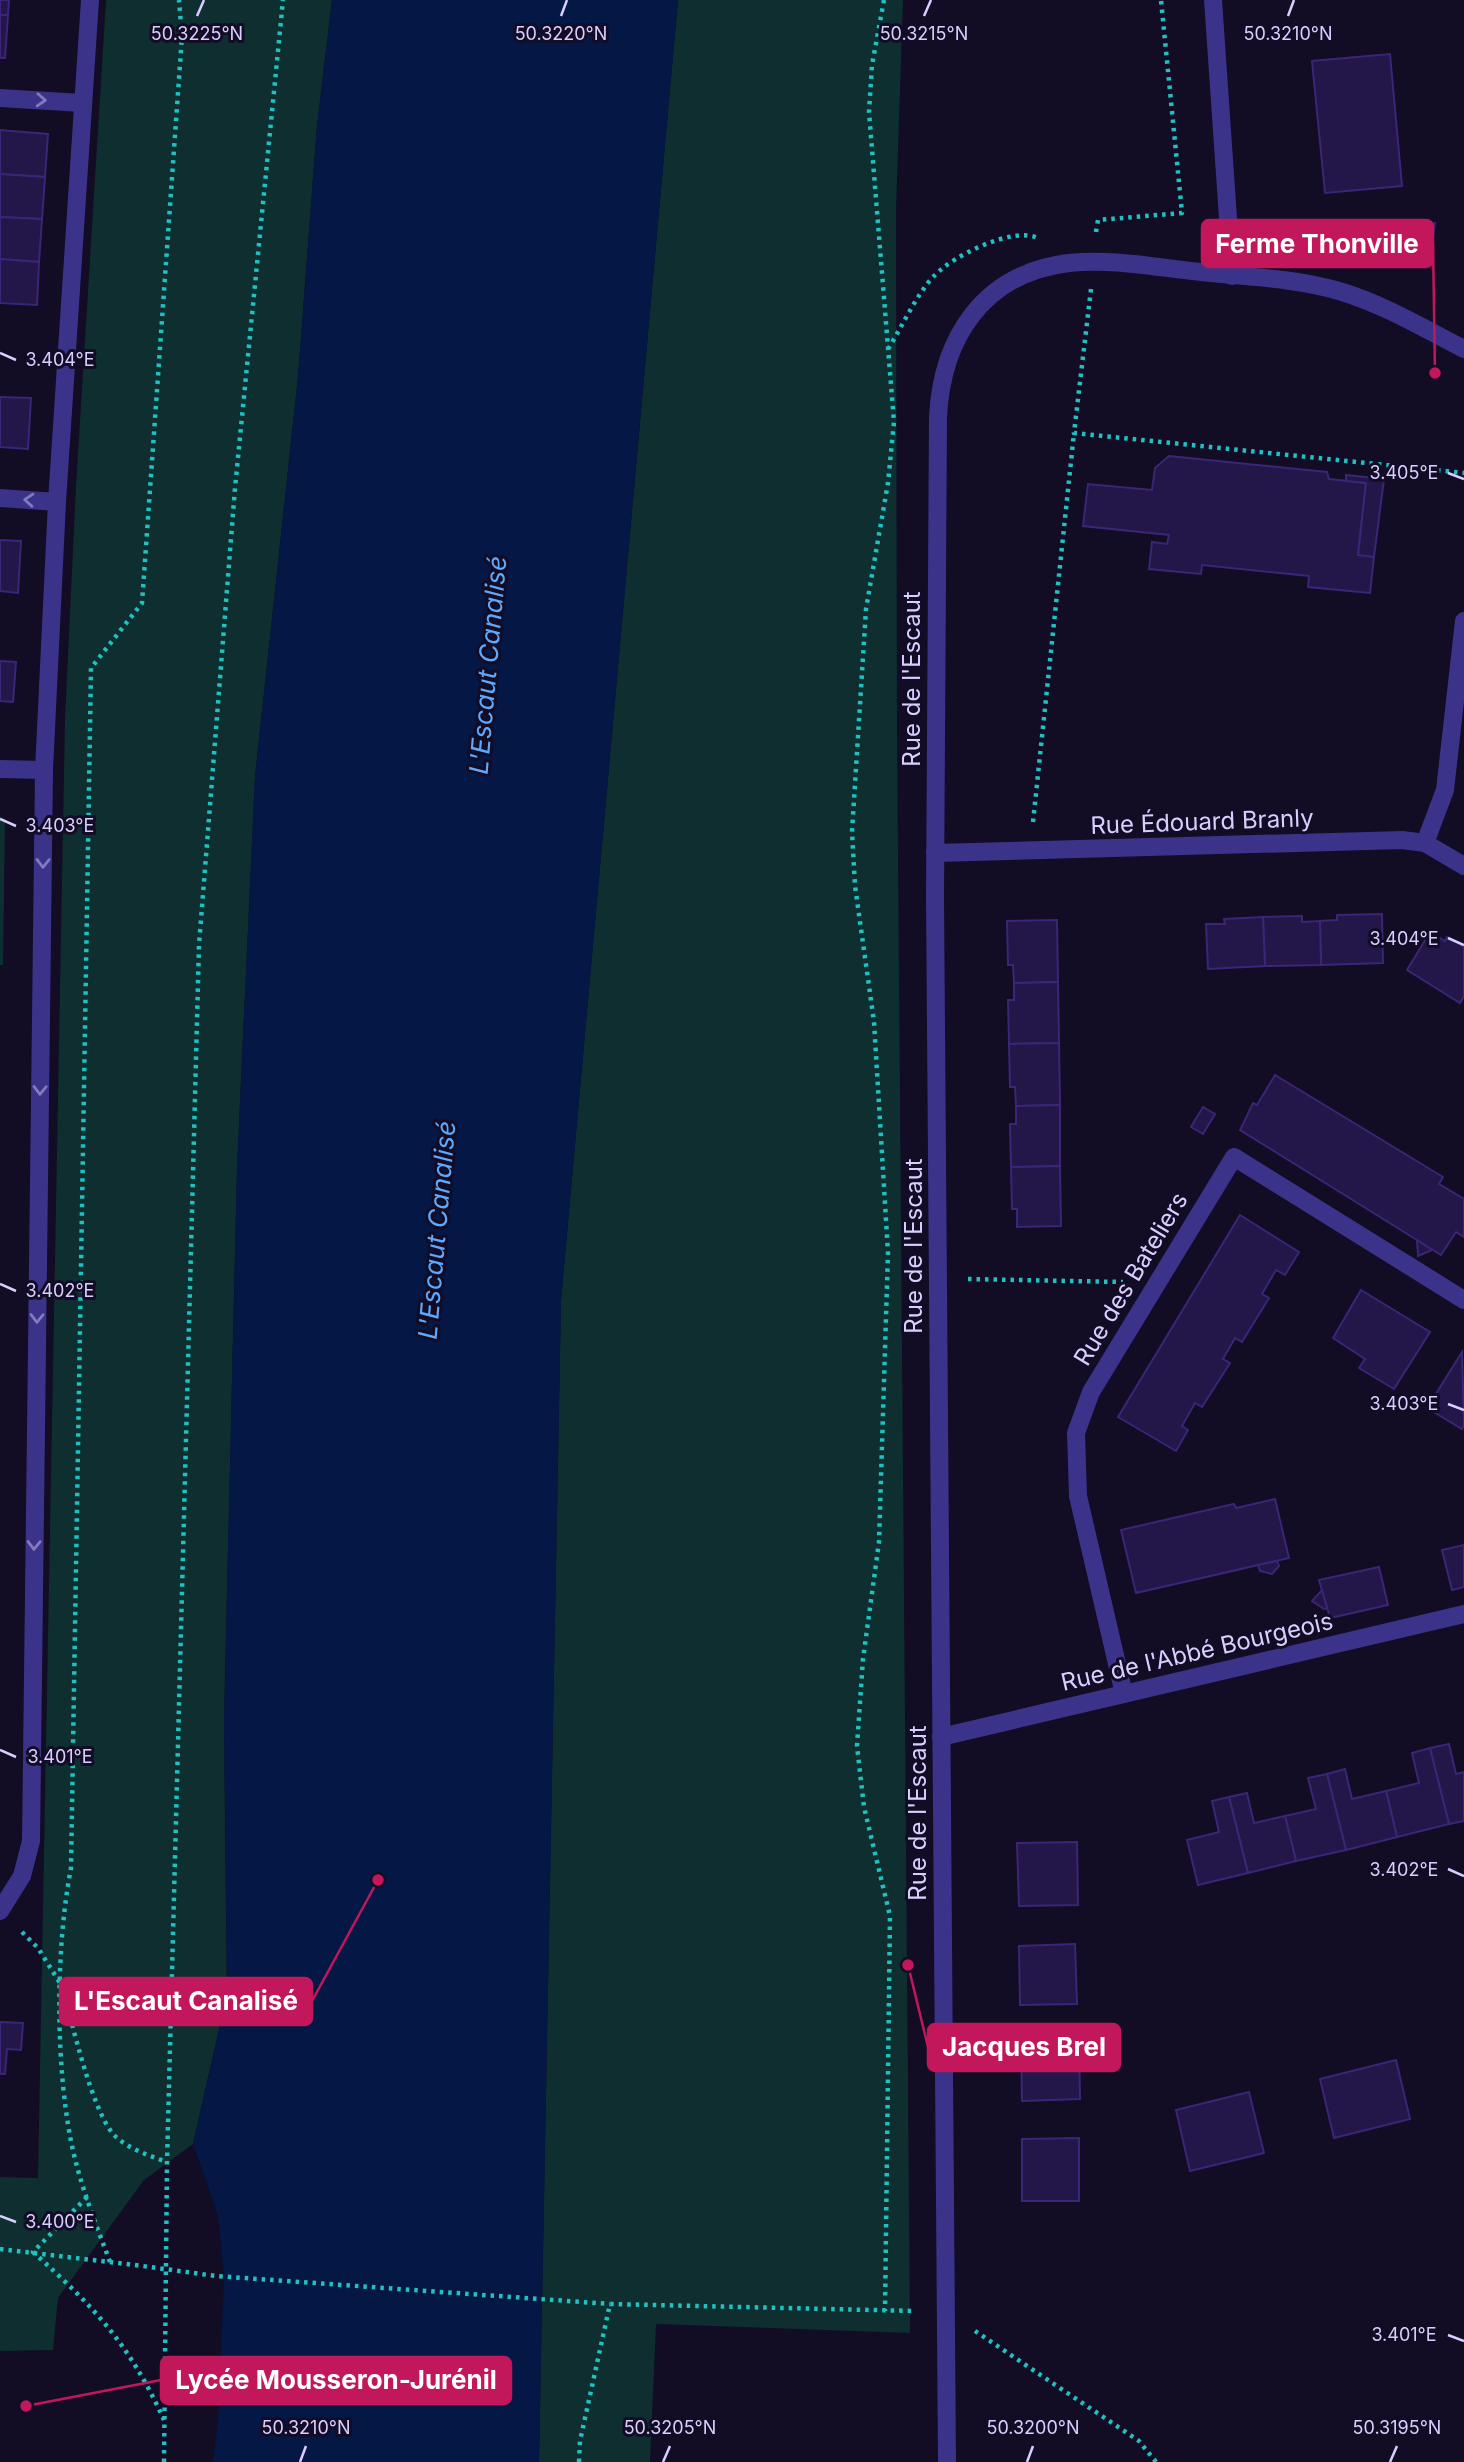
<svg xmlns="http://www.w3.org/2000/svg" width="1464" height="2462" viewBox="0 0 1464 2462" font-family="Inter,sans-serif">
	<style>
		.green { fill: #0e2e2f }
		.water { fill: #041745 }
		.building { fill: #231648; stroke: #3b2576; stroke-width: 2 }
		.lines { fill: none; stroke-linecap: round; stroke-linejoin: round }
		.path { stroke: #21c0c1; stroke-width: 4.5; stroke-dasharray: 3.5 5; stroke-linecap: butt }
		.minor { stroke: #3b3289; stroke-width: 18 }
		.path-bridge { stroke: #21c0c1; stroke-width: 4.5; stroke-dasharray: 3.5 5; stroke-linecap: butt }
		.oneway { stroke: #8279be }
		.ticks { fill: none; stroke: #d8cfff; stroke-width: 2.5 }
		.labels { text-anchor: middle; stroke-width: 6; stroke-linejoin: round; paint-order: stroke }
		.street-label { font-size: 24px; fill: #d8cfff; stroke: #120c25 }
		.water-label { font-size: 26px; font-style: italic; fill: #5da9ff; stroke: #120c25 }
		.ticks-label { font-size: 18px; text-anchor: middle; fill: #d8cfff; stroke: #120c25; stroke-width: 6; stroke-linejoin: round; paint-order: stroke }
		.leader { fill: none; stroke: #c2185b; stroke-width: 2.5 }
		.callout-dot { fill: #c2185b; stroke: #120c25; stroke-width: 2.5 }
		.callout { fill: #c2185b; stroke: #c2185b; stroke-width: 2.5 }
		.callout-label { font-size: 26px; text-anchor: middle; font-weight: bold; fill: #fff }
	</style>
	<rect width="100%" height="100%" fill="#120c25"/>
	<!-- green -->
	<g class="green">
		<polygon points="106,0 332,0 317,126 298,377 255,777 237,1169 224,1721 227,1994 193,2144 144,2180 58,2298 53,2350 0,2351 0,2177 38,2178 65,719 76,486"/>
		<polygon points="678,0 903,0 896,209 897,731 910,2333 656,2324 650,2462 539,2462 561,1300"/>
		<polygon points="0,816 5,820 3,965 0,965"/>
	</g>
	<!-- water -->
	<polygon class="water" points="332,0 678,0 561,1300 539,2462 213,2462 218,2422 224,2276 218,2215 193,2144 227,1994 224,1721 237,1169 255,777 298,377 317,126"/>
	<!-- building -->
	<g class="building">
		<polygon points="0,0 9,0 8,15 0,15"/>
		<polygon points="0,15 8,15 5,58 0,58"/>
		<polygon points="1390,54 1402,186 1325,193 1312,61"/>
		<polygon points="0,130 48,134 45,177 0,174"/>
		<polygon points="0,174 45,177 42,219 0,217"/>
		<polygon points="0,217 42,219 39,262 0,259"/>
		<polygon points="1413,220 1435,223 1433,236 1411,233"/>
		<polygon points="0,259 39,262 37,305 0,303"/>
		<polygon points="0,397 31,398 28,449 0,447"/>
		<polygon points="1169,456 1327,472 1329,479 1366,483 1358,555 1374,557 1370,593 1308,587 1309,576 1202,565 1201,574 1149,569 1152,542 1167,544 1169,535 1083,526 1088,484 1152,490 1155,468"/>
		<polygon points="1346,475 1384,479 1374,557 1358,555 1366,483 1346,481"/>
		<polygon points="0,540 21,541 18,593 0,591"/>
		<polygon points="0,661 16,662 13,702 0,701"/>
		<polygon points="1382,914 1383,963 1321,965 1320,921 1337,920 1337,915"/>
		<polygon points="1302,916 1302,922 1320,921 1321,965 1265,966 1263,917"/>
		<polygon points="1263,917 1265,966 1208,969 1206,924 1225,924 1224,919"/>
		<polygon points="1057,920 1058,982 1014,983 1013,965 1008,965 1007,921"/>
		<polygon points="1430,932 1445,941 1447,937 1464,947 1464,996 1460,1003 1407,970"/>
		<polygon points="1058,982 1059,1043 1009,1044 1008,1000 1014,1000 1014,983"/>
		<polygon points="1059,1043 1060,1105 1016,1106 1015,1087 1010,1087 1009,1044"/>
		<polygon points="1275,1075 1443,1177 1439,1184 1464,1199 1464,1237 1456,1232 1441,1255 1240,1130 1253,1103 1257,1105"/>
		<polygon points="1060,1105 1060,1166 1011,1167 1010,1124 1016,1124 1016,1106"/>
		<polygon points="1203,1107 1215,1114 1203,1134 1191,1127"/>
		<polygon points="1060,1166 1061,1226 1017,1227 1017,1209 1012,1209 1011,1167"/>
		<polygon points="1240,1215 1299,1252 1285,1275 1276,1270 1262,1294 1269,1298 1242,1342 1235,1338 1223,1359 1230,1363 1202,1407 1195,1403 1182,1426 1188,1430 1176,1451 1118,1417"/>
		<polygon points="1417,1240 1432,1250 1418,1256"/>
		<polygon points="1361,1290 1430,1332 1394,1389 1359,1368 1365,1359 1333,1338"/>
		<polygon points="1462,1352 1464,1425 1462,1429 1427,1408"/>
		<polygon points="1275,1499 1289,1558 1136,1593 1121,1530 1234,1504 1236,1508"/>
		<polygon points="1464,1545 1464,1587 1452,1590 1442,1550"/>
		<polygon points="1277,1561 1279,1566 1272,1574 1260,1571 1258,1565"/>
		<polygon points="1379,1567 1388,1605 1330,1618 1319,1580"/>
		<polygon points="1322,1590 1327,1608 1324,1609 1312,1601"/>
		<polygon points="1449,1744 1456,1774 1464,1772 1464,1821 1449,1824 1430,1748"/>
		<polygon points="1430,1748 1449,1824 1397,1837 1386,1791 1419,1783 1412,1753"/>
		<polygon points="1345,1769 1352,1799 1386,1791 1397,1837 1346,1850 1327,1774"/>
		<polygon points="1327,1774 1346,1850 1296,1861 1285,1816 1316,1809 1308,1778"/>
		<polygon points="1247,1793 1254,1823 1285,1816 1296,1861 1248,1873 1229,1797"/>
		<polygon points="1229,1797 1248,1873 1198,1885 1187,1840 1219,1832 1212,1801"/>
		<polygon points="1077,1842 1078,1905 1019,1906 1017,1843"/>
		<polygon points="1075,1944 1077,2004 1020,2005 1019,1946"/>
		<polygon points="0,2022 23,2023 21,2050 7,2049 5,2074 0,2074"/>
		<polygon points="1079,2037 1080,2099 1022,2101 1021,2038"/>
		<polygon points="1396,2060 1410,2119 1334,2138 1320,2079"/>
		<polygon points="1249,2092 1264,2153 1190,2171 1176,2110"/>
		<polygon points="1079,2138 1079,2201 1022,2201 1022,2139"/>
	</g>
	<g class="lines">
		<!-- path -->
		<g class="path">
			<polyline points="884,0 872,65 869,112 894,422 888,483 866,609 852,832 855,886 874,1022 888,1253 879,1542 863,1659 857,1746 864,1807 890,1916 885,2311"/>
			<polyline points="1096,232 1098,220 1182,213 1161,0"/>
			<polyline points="1091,289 1074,433 1464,473"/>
			<path d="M 888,349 C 902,327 917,293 935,275 C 953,256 1013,226 1038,238"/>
			<polyline points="1033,822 1074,433"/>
			<polyline points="968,1279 1123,1282"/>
			<polyline points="22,1932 38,1948 60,1983"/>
			<path d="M 63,1992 C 73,2025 92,2111 114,2135 C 128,2149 148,2155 167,2162"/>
			<path d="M 87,2197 L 33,2252 C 94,2307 129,2343 164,2420"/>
			<polyline points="0,2249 135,2265"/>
			<path d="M 110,2262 C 97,2227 83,2192 74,2155 C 55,2074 55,1950 71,1868 L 91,668 L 142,603 L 182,36 L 179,0"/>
			<polyline points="975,2331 1139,2441 1156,2462"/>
			<polyline points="164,2462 167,2162 199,945 235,488 283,0"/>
			<polyline points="579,2462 580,2441 610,2304 916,2311"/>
		</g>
		<!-- minor -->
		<g class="minor">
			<polyline points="1213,0 1232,276"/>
			<polyline points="0,98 82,103"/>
			<polyline points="0,498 57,502"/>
			<polyline points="0,769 44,770"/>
			<polyline points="1425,843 1445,790 1464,621"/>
			<polyline points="935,853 1402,840 1425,843 1464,866"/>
			<polyline points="1124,1694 1078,1496 1076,1433 1091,1392 1234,1157 1464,1300"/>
			<polyline points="941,1737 1464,1614"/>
			<polyline points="0,1911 22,1876 31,1841 44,770 57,502 90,0"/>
			<path d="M 947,2462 L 935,897 L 938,417 C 942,337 984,273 1069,263 C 1113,258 1158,268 1202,272 C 1246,277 1295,278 1339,291 C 1383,304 1423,328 1464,349"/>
		</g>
		<!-- path-bridge -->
		<polyline class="path-bridge" points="135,2265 216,2276 610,2304"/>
	</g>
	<!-- one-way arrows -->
	<defs><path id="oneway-chevron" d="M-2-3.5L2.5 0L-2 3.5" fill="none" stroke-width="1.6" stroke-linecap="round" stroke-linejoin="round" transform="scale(1.75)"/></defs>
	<g class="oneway">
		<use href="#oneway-chevron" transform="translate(41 100) rotate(3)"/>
		<use href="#oneway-chevron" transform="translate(29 500) rotate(-176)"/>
		<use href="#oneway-chevron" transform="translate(43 863) rotate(91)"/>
		<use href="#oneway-chevron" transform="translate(40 1090) rotate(91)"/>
		<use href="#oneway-chevron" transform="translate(37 1318) rotate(91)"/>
		<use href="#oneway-chevron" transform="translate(34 1545) rotate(91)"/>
	</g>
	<!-- ticks -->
	<path class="ticks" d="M 197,16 L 204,0M 561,16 L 567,0M 924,16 L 931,0M 1288,16 L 1294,0M 0,353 L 16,360M 1448,473 L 1464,479M 0,819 L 16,826M 1448,938 L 1464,945M 0,1284 L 16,1291M 1448,1404 L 1464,1410M 0,1750 L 16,1757M 1448,1869 L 1464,1876M 0,2216 L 16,2222M 1448,2335 L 1464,2341M 300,2462 L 306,2446M 663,2462 L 670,2446M 1027,2462 L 1033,2446M 1390,2462 L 1397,2446"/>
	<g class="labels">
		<!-- street labels -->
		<g class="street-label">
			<text transform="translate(912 679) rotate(-90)" y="8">Rue de l'Escaut</text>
			<text transform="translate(1202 822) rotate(-2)" y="8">Rue Édouard Branly</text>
			<text transform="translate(914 1246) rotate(-90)" y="8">Rue de l'Escaut</text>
			<text transform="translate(1131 1279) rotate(-59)" y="8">Rue des Bateliers</text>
			<text transform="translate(1197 1652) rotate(-13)" y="8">Rue de l'Abbé Bourgeois</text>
			<text transform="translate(918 1813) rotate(-90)" y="8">Rue de l'Escaut</text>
		</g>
		<!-- water labels -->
		<g class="water-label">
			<text transform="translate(488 665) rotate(-85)" y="9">L'Escaut Canalisé</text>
			<text transform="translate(437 1230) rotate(-85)" y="9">L'Escaut Canalisé</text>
		</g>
	</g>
	<g class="ticks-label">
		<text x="924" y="40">50.3215°N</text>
		<text x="197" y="40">50.3225°N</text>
		<text x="561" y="40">50.3220°N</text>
		<text x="1288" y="40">50.3210°N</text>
		<text x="60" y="366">3.404°E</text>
		<text x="1404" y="479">3.405°E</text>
		<text x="60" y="832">3.403°E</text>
		<text x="1404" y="945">3.404°E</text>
		<text x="60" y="1297">3.402°E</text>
		<text x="1404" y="1410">3.403°E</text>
		<text x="60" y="1763">3.401°E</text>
		<text x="1404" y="1876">3.402°E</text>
		<text x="60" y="2228">3.400°E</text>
		<text x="1404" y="2341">3.401°E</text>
		<text x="306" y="2434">50.3210°N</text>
		<text x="670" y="2434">50.3205°N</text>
		<text x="1033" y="2434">50.3200°N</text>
		<text x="1397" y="2434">50.3195°N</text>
	</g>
	<!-- callouts -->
	<path class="leader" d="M1435 373L1433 244M378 1880L312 2001M908 1965L928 2047M26 2406L161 2380"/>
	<g class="callout-dot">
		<circle cx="1435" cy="373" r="7"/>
		<circle cx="378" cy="1880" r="7"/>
		<circle cx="908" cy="1965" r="7"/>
		<circle cx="26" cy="2406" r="7"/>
	</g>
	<g class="callout">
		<rect x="1202" y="220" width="231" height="47" rx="7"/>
		<rect x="60" y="1978" width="252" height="47" rx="7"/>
		<rect x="928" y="2024" width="192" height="47" rx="7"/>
		<rect x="161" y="2357" width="350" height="47" rx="7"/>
	</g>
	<g class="callout-label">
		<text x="1317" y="253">Ferme Thonville</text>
		<text x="186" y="2010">L'Escaut Canalisé</text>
		<text x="1024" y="2056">Jacques Brel</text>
		<text x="336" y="2389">Lycée Mousseron-Jurénil</text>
	</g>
</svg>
